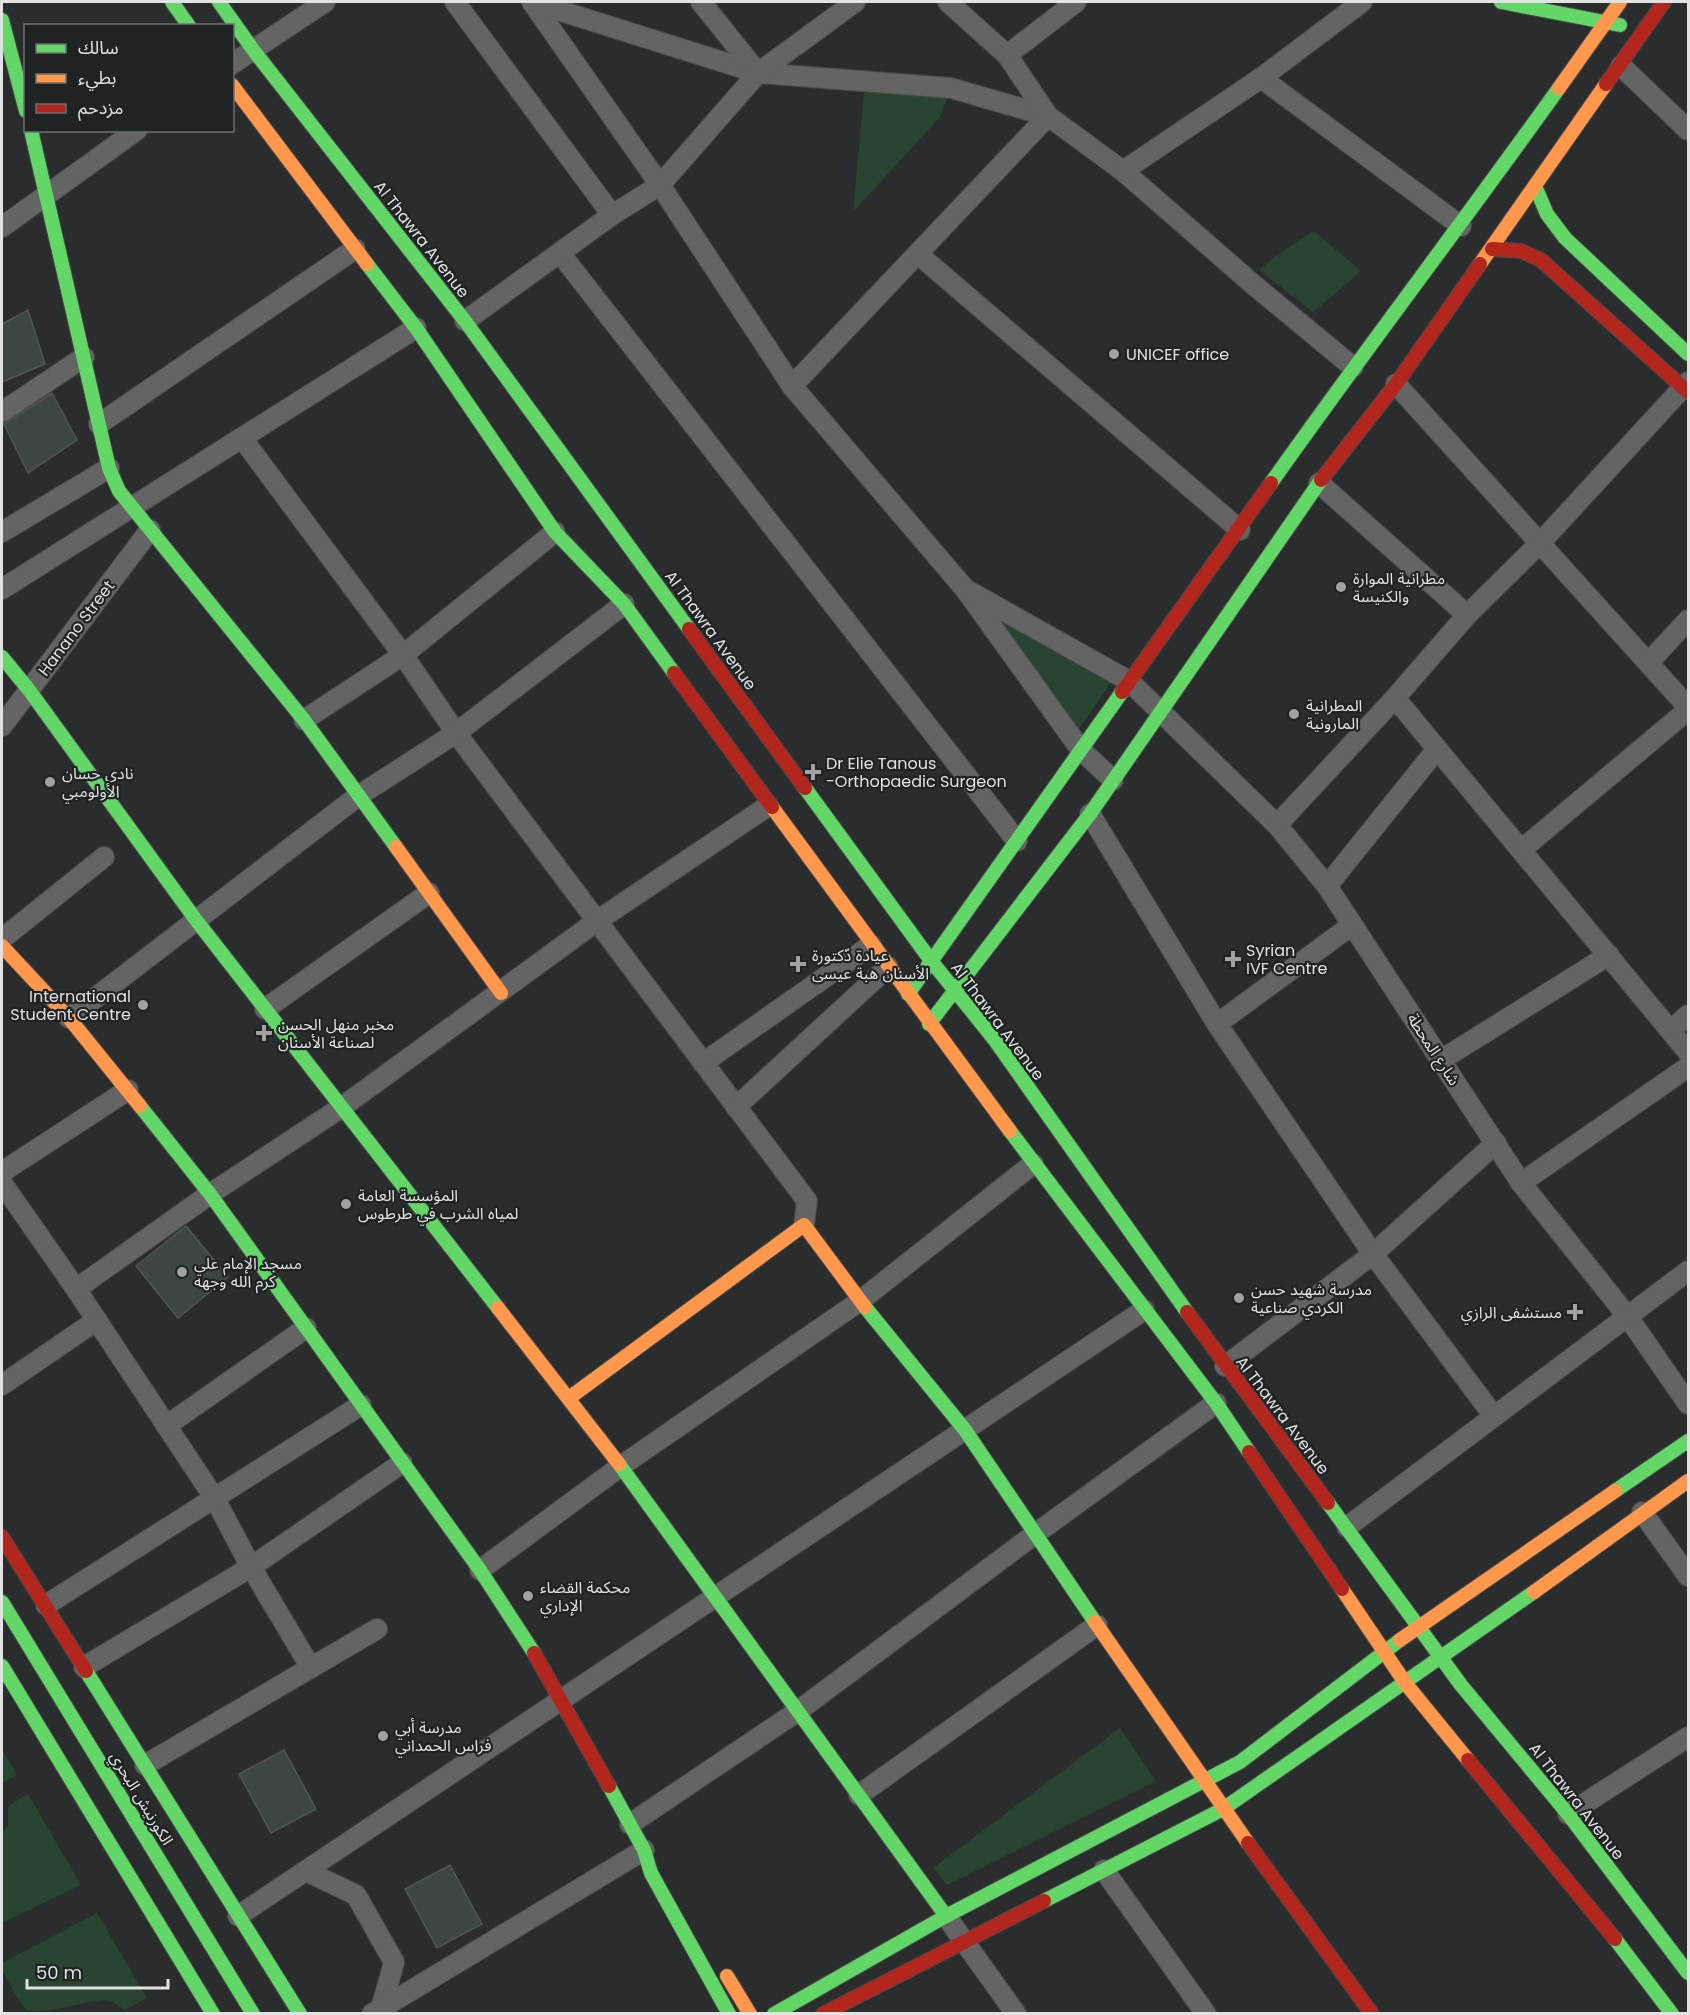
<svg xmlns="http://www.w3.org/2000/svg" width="1690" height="2015" viewBox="0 0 1690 2015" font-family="Poppins,'Noto Sans Arabic',sans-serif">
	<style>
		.green { fill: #274530 }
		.building { fill: #3d4646; stroke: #545556; stroke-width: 1.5 }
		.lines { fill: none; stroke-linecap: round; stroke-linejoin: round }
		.street-casing { stroke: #484949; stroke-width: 22 }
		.fast-casing { stroke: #484949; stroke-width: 16 }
		.slow-casing { stroke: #484949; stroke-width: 16 }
		.jam-casing { stroke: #484949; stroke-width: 16 }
		.street { stroke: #646465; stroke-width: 20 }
		.fast { stroke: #63d668; stroke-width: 14 }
		.slow { stroke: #ff974d; stroke-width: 14 }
		.jam { stroke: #b3261e; stroke-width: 14 }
		.poi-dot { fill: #a0a2a3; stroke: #202324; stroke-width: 2 }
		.labels { text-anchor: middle; stroke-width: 4.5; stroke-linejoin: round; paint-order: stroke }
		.street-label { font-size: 16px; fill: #e0e2e3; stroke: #202324 }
		.poi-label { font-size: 16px; fill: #e0e2e3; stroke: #202324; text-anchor: start }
	</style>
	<rect width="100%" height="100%" fill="#2a2c2d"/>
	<!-- green -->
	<g class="green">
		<polygon points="865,81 951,88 940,117 853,212"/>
		<polygon points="1314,231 1361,271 1313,312 1259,270 1275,256"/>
		<polygon points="985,605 1114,678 1077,732"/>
		<polygon points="1120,1728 1156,1781 947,1885 933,1868"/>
		<polygon points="2,1749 17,1775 2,1783"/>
		<polygon points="28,1794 81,1885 2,1923 2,1833 8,1826 8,1806"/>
		<path d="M 97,1913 L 147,1998 L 125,2010 C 119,2006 111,2000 104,2000 C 83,2001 47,2015 27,2010 C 17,2001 9,1981 2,1970 L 2,1963 Z"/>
	</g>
	<!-- building -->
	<g class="building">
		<polygon points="28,310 45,364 2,382 2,324"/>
		<polygon points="52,393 77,440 28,473 4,424"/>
		<polygon points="186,1226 228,1277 178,1318 136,1266"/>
		<polygon points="284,1750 316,1809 271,1833 239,1774"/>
		<polygon points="450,1865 482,1924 437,1948 405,1889"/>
	</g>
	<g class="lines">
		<!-- street casing -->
		<g class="street-casing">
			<g id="street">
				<polyline points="455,2 612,215"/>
				<polyline points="532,2 660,185 792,386 965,589 1081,750 1113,780"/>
				<polyline points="532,2 758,73 951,88 1048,116 792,386"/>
				<polyline points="701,2 758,73"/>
				<polyline points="948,2 1007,55 1048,116 1123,171 1255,286 1353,367"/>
				<polyline points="1007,55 1076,2"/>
				<polyline points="232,64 325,2"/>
				<polyline points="1621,66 1688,130"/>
				<polyline points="1261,78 1461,226"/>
				<polyline points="1123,171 1261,78 1362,2"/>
				<polyline points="2,227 137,130"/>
				<polyline points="560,253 1017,841"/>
				<polyline points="919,255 1240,530"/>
				<polyline points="465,321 612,215 660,185 758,73 855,2"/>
				<polyline points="1396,384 1688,707"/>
				<polyline points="2,412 84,357"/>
				<polyline points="99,424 355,249"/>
				<polyline points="242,438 403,655 456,733 807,1201 804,1225"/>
				<polyline points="1319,483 1467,615"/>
				<polyline points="2,532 109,468"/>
				<polyline points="2,589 416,328"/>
				<polyline points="965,589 1129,681 1277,825 1327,886 1521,1183 1628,1317 1688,1404"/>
				<polyline points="1649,662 1688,620"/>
				<polyline points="1395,698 1688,1052"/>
				<polyline points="304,720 403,655 555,532"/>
				<polyline points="2,726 150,530"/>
				<polyline points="1090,814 1217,1024 1373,1254 1493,1415"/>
				<polyline points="1277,825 1395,698 1467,615 1541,542 1688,382"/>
				<polyline points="1521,850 1688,710"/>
				<polyline points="1327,886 1437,749"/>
				<polyline points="2,939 104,857"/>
				<polyline points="265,1009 429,893"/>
				<polyline points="69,1018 358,796 456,733 624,604"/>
				<polyline points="1217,1024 1352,925"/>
				<polyline points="1671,1030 1688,1015"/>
				<polyline points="1441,1060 1609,955"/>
				<polyline points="703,1063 871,945"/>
				<polyline points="736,1107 888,967"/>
				<polyline points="2,1172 128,1090"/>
				<polyline points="2,1183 76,1289 215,1499 251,1567 311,1668"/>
				<polyline points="1521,1183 1688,1067"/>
				<polyline points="76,1289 210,1194 342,1107 597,921 768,806"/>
				<polyline points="1225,1366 1373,1254 1496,1143"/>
				<polyline points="2,1385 97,1320"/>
				<polyline points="166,1426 306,1328"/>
				<polyline points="1642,1512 1688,1576"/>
				<polyline points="1347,1527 1688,1271"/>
				<polyline points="480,1570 621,1466 860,1301 1033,1164"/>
				<polyline points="46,1605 361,1405"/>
				<polyline points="84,1667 251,1567 402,1463"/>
				<polyline points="145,1765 377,1629"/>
				<polyline points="859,1795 1097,1625"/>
				<polyline points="1568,1814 1688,1737"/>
				<polyline points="630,1824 798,1711 1035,1534 1216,1403"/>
				<polyline points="1104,1870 1206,2014"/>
				<polyline points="306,1871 356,1895 394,1962 381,2009"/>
				<polyline points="238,1916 1144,1310"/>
				<polyline points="946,1916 1016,2014"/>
				<polyline points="372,2014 644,1850"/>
			</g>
		</g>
		<!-- fast casing -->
		<g class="fast-casing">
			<g id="fast">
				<polyline points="172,2 189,26"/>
				<polyline points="219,2 254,51 465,321 689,629"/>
				<polyline points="1501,2 1620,25"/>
				<polyline points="2,20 26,111"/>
				<polyline points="31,130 109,468 119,491 304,720 396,847"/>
				<polyline points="1535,186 1547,214 1565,238 1688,354"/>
				<polyline points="367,264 416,328 555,532 624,604 674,673"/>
				<path d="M 1271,483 C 1365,350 1464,221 1559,88"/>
				<polyline points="2,657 29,690 196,920 498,1308"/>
				<polyline points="805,788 932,962 994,1039 1187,1312"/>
				<polyline points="908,994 1122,692"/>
				<polyline points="929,1024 1090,814 1321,480"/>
				<polyline points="140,1106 210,1194 480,1570 534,1653"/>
				<polyline points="1010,1131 1216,1403 1249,1452"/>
				<polyline points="865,1307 965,1430 1095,1622"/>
				<polyline points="619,1464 946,1916"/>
				<polyline points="1615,1491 1688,1441"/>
				<polyline points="1328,1503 1461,1685 1568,1814 1688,1973"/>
				<polyline points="2,1602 253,2014"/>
				<polyline points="2,1666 213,2014"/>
				<polyline points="86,1671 300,2014"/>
				<polyline points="609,1786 644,1850 651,1873 729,2014"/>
				<polyline points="1044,1901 1223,1809 1534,1592"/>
				<polyline points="1615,1939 1672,2014"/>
				<polyline points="774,2014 946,1916 1240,1762 1400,1640"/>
			</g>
		</g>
		<!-- slow casing -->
		<g class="slow-casing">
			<g id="slow">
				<polyline points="232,85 367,264"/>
				<polyline points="1559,88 1620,2"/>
				<polyline points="1480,264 1606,84"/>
				<polyline points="772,807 1010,1131"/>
				<polyline points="396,847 501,993"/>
				<polyline points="2,946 69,1018 140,1106"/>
				<polyline points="498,1308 619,1464"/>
				<polyline points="569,1398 804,1225 865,1307"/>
				<polyline points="1342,1589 1406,1684 1468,1760"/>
				<polyline points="1534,1592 1688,1481"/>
				<polyline points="1095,1622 1248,1843"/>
				<polyline points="1400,1640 1615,1491"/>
				<polyline points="727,1976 750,2014"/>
			</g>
		</g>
		<!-- jam casing -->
		<g class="jam-casing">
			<g id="jam">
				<polyline points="1606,84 1664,2"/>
				<polyline points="1492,249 1521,251 1541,260 1688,392"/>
				<polyline points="1321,480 1396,384 1480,264"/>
				<polyline points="689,629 805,788"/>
				<polyline points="674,673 772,807"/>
				<polyline points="1122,692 1271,483"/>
				<polyline points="1187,1312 1328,1503"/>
				<polyline points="1249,1452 1342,1589"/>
				<polyline points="2,1537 86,1671"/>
				<polyline points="534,1653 609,1786"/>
				<polyline points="1468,1760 1615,1939"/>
				<polyline points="1248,1843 1372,2014"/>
				<polyline points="823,2014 1044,1901"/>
			</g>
		</g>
		<!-- street -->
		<use href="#street" class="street"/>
		<!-- fast -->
		<use href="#fast" class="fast"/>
		<!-- slow -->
		<use href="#slow" class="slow"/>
		<!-- jam -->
		<use href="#jam" class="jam"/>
	</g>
	<!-- markers -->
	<g class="poi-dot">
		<circle cx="1114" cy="354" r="6"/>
		<circle cx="1341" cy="587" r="6"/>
		<circle cx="1294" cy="714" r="6"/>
		<path d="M810 763h6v6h6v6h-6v6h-6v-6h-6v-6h6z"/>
		<circle cx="50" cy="782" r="6"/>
		<path d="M1230 950h6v6h6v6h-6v6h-6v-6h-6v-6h6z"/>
		<path d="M795 955h6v6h6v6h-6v6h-6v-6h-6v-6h6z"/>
		<circle cx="143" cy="1005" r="6"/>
		<path d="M261 1024h6v6h6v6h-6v6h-6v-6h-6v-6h6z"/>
		<circle cx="346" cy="1204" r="6"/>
		<circle cx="182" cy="1272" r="6"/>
		<circle cx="1239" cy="1298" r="6"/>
		<path d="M1572 1303h6v6h6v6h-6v6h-6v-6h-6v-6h6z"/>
		<circle cx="528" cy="1596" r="6"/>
		<circle cx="383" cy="1736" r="6"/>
	</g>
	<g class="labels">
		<!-- street labels -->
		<g class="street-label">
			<text transform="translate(422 239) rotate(52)" y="6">Al Thawra Avenue</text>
			<text transform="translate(76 628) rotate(-53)" y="6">Hanano Street</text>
			<text transform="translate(711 630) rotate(54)" y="6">Al Thawra Avenue</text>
			<text transform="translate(998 1021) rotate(53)" y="6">Al Thawra Avenue</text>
			<text transform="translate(1434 1049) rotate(57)" y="6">شارع المحطة</text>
			<text transform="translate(1283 1415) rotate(53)" y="6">Al Thawra Avenue</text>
			<text transform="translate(142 1798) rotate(59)" y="6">الكورنيش البحري</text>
			<text transform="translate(1577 1801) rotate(52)" y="6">Al Thawra Avenue</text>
		</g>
		<!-- poi labels -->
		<g class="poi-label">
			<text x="1126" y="360">UNICEF office</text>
			<text x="1353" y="584">مطرانية الموارة<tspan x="1353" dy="18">والكنيسة</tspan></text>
			<text x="1306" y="711">المطرانية<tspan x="1306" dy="18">المارونية</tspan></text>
			<text x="826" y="769">Dr Elie Tanous<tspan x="826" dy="18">-Orthopaedic Surgeon</tspan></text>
			<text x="62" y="779">نادي حسان<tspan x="62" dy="18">الأولومبي</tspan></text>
			<text x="1246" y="956">Syrian<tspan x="1246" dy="18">IVF Centre</tspan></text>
			<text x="812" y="961">عيادة دّكتورة<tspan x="812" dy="18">الأسنان هبة عيسى</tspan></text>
			<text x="131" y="1002" text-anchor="end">International<tspan x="131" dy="18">Student Centre</tspan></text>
			<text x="278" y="1030">مخبر منهل الحسن<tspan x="278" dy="18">لصناعة الأسنان</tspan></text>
			<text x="358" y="1201">المؤسسة العامة<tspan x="358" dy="18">لمياه الشرب في طرطوس</tspan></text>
			<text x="194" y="1269">مسجد الإمام علي<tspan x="194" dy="18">كرم الله وجهه</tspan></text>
			<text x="1251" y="1295">مدرسة شهيد حسن<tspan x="1251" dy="18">الكردي صناعية</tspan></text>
			<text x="1562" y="1318" text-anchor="end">مستشفى الرازي</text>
			<text x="540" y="1593">محكمة القضاء<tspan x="540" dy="18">الإداري</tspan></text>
			<text x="395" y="1733">مدرسة أبي<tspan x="395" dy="18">فراس الحمداني</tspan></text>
		</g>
	</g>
	<!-- border -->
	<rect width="1690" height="2015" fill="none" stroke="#e0e2e3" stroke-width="6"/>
	<!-- legend -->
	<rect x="24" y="24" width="210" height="108" fill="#202324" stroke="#6d6f70" stroke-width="1.5"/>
	<rect x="36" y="44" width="30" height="9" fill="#63d668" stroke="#6d6f70" stroke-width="1.5"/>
	<text x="78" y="54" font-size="18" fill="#e0e2e3">سالك</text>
	<rect x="36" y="74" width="30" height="9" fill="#ff974d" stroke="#6d6f70" stroke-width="1.5"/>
	<text x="78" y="84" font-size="18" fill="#e0e2e3">بطيء</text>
	<rect x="36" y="104" width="30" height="9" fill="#b3261e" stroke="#6d6f70" stroke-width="1.5"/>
	<text x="78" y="114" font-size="18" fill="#e0e2e3">مزدحم</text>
	<!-- scale -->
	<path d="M27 1979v9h141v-9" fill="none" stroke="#e0e2e3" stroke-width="3"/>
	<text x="36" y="1979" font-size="18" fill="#e0e2e3" stroke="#202324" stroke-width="4.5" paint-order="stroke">50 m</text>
</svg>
